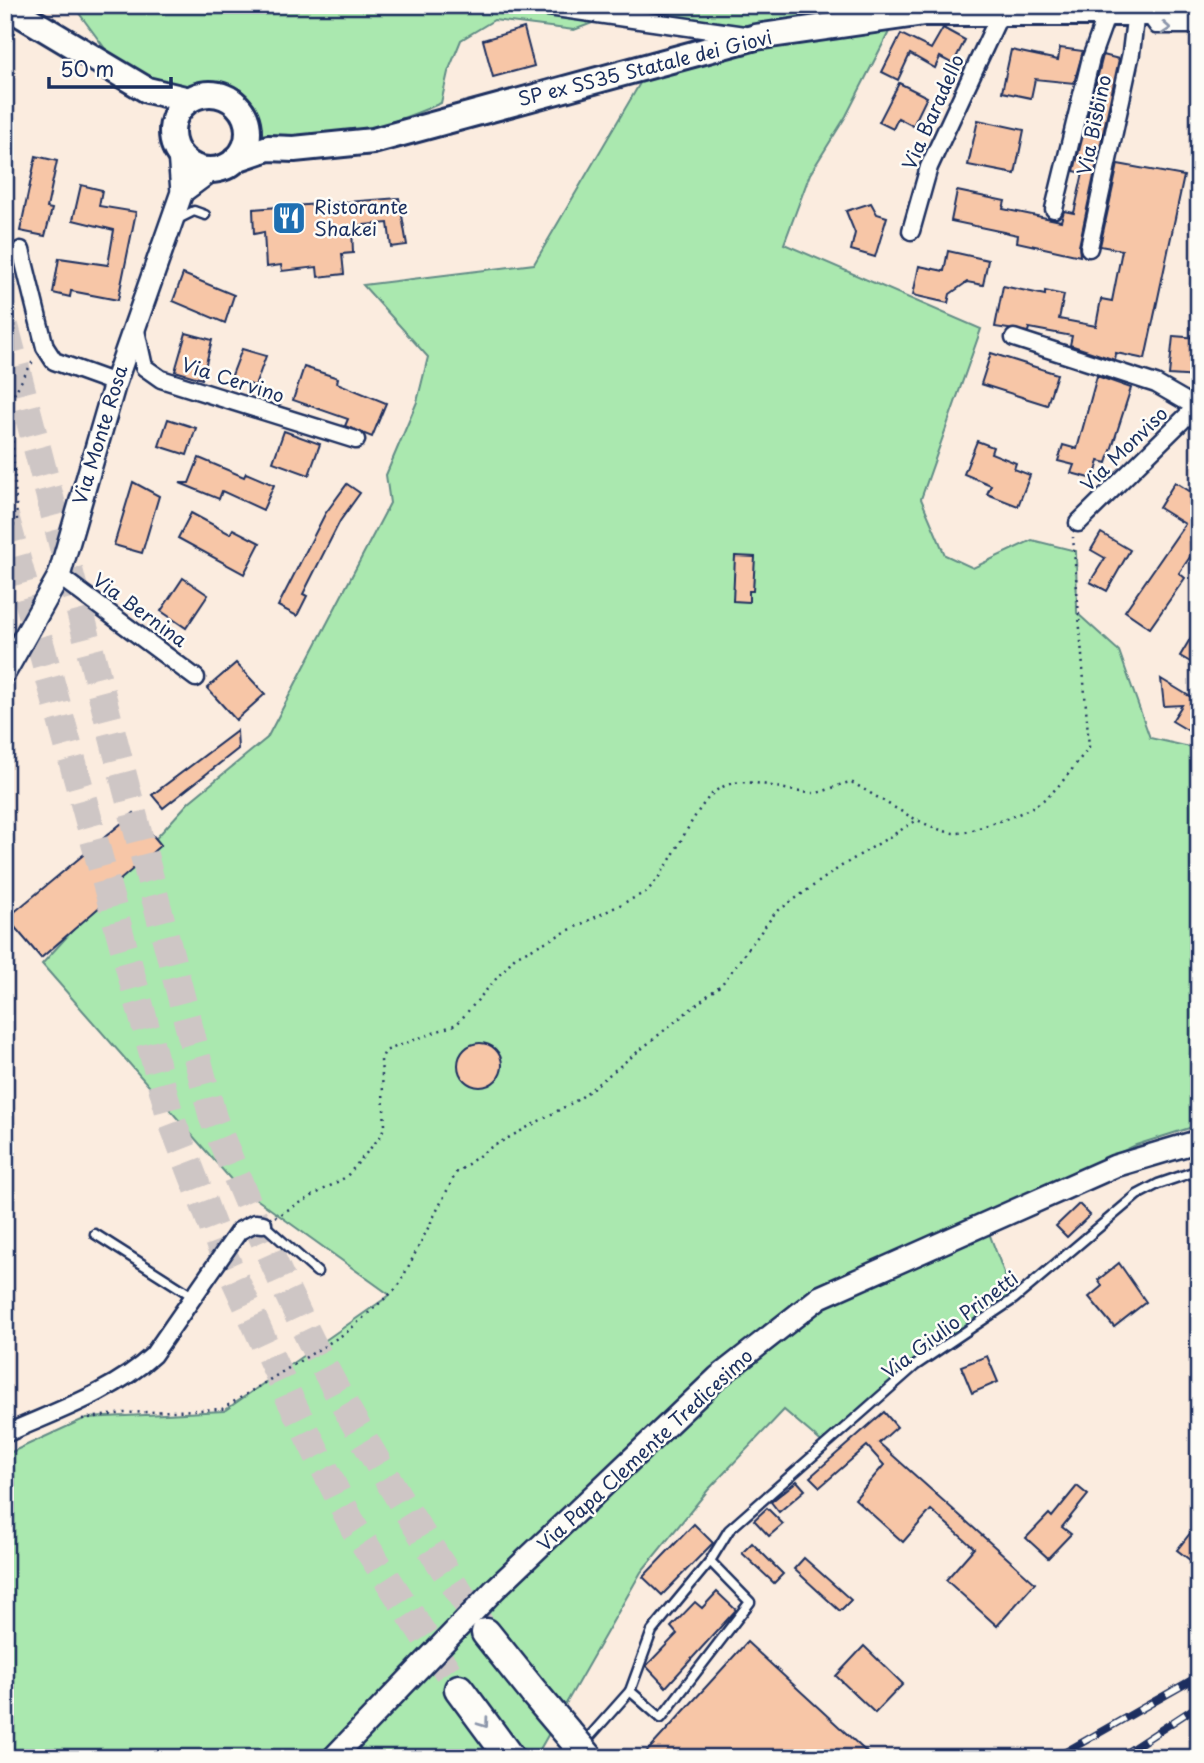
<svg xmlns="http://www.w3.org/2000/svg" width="1204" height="1763" viewBox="0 0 1204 1763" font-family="'Playpen Sans',sans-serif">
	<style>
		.green { fill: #aae8af; stroke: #628c86; stroke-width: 2 }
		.building { fill: #f7c6a7; stroke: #1b2f5e; stroke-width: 2 }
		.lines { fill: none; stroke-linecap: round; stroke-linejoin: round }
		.highway-tunnel { stroke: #cec6c5; stroke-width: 28; stroke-dasharray: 28 14; stroke-linecap: butt }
		.lane-casing { stroke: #1b2f5e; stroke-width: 13 }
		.street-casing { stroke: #1b2f5e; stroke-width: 21 }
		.secondary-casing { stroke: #1b2f5e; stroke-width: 26 }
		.primary-casing { stroke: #1b2f5e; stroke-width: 30 }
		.highway-casing { stroke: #1b2f5e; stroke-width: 33 }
		.path { stroke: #1b2f5e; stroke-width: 2.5; stroke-dasharray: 2 5; stroke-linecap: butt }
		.lane { stroke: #fdfcf7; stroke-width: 8 }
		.street { stroke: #fdfcf7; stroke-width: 16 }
		.secondary { stroke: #fdfcf7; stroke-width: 21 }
		.primary { stroke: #fdfcf7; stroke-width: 24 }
		.highway { stroke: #fdfcf7; stroke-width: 28 }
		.rail-casing { stroke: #1b2f5e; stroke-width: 8 }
		.rail { stroke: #fdfcf7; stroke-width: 5; stroke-dasharray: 16; stroke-linecap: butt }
		.highway-bridge-casing { stroke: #1b2f5e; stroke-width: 33; stroke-linecap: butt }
		.highway-bridge { stroke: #fdfcf7; stroke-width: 28 }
		.oneway { stroke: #8c96aa }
		.labels { text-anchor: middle; stroke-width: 5; stroke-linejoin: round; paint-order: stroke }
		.street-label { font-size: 19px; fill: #1b2f5e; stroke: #fdfcf7 }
		.poi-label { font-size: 19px; fill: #1b2f5e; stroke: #fdfcf7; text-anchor: start }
	</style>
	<rect width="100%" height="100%" fill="#fbecdf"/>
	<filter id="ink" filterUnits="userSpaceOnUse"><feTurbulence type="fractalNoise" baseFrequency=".0143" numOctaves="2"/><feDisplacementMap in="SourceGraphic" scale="14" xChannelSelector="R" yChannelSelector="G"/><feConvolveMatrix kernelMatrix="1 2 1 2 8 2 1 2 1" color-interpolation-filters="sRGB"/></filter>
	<g filter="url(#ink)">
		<!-- green -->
		<path class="green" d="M 73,5 L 832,5 L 834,18 L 893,24 L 846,116 L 810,174 L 784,244 L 981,329 L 921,499 L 945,555 L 973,568 L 1032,540 L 1076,551 L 1077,613 L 1119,651 L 1150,738 L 1199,749 L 1199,1125 L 1136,1145 L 983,1217 L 1014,1299 L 916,1366 L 825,1445 L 784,1410 L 708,1490 L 641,1572 L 535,1758 L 5,1758 L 5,1455 L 86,1418 L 224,1411 L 390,1295 L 234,1183 L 42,964 L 189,802 L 267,738 L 390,503 L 386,475 L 417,402 L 428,357 L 363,285 L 534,264 L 650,66 L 738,42 L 608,17 L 574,30 L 494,20 L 461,40 L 448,72 L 441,103 C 383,128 325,146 262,137 L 235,93 L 214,84 L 187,93 L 146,77 L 112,58 Z"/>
		<!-- building -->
		<g class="building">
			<polygon points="524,28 534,66 493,77 483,40"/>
			<polygon points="943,28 965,40 953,64 940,57 935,68 910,54 898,80 882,72 901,34 931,49"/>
			<polygon points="1060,48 1083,51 1074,83 1035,79 1031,98 1002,92 1011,50 1058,60"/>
			<polygon points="1103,55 1119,59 1079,246 1080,256 1017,242 1018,235 951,221 957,191 1005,201 1003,209 1061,221 1064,211 1074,213 1083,173 1074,171"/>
			<polygon points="899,83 927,97 913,126 898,118 893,129 879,122"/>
			<polygon points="978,120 1024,130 1015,174 968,165"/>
			<polygon points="36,156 57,161 47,208 52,209 45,236 20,231"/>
			<polygon points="1118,164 1184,176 1145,359 1116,353 1115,360 1070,345 1072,336 1029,328 1028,332 995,327 1003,286 1045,295 1045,291 1064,295 1059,319 1096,326 1101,299 1112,301 1122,250 1100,246"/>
			<polygon points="81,185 102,190 99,206 136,212 118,300 71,291 70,297 53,293 59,258 108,265 114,230 73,220"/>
			<polygon points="399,198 407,245 391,247 388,223 352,226 353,253 342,254 344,274 318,277 317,267 282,271 281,265 266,267 264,232 254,234 253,209"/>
			<polygon points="871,203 877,214 887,217 875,257 851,250 855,233 846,211"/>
			<polygon points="948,251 988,260 983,285 967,282 950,294 948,303 913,295 919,266 944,271"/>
			<polygon points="183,274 234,295 225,323 173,301"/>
			<polygon points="186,333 212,340 202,379 175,371"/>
			<polygon points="1173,336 1199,338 1199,377 1169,375"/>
			<polygon points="242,349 266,356 255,386 231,378"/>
			<polygon points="991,353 1057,374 1047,405 981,384"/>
			<polygon points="304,367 338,378 337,383 386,403 372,437 345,426 348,419 293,400"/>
			<polygon points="1097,376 1131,388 1107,463 1099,461 1094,479 1071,473 1074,465 1058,461 1063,445 1077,449"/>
			<polygon points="168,419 196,428 187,455 159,446"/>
			<polygon points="284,431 320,444 309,475 273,462"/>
			<polygon points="977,441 993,447 991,453 1016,463 1014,469 1030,475 1018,506 987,494 991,485 964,474"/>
			<polygon points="199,458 244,477 246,473 274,485 263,510 222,491 219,499 180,483 189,483"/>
			<polygon points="133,482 159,496 142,553 114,545"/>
			<polygon points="1175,482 1199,497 1199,544 1179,573 1185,578 1150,628 1125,611 1185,524 1159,508"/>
			<polygon points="347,484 360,493 340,521 303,594 307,596 297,616 278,606 325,514"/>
			<polygon points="191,513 230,534 233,529 260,543 244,574 178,538"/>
			<polygon points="1101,533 1130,550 1107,591 1090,582 1105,558 1091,550"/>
			<polygon points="735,556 755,557 753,591 749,591 749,602 733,601"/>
			<polygon points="183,578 208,595 186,628 161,611"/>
			<polygon points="1199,624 1199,667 1180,656"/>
			<polygon points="236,663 265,694 236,720 207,688"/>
			<polygon points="1161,679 1199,702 1199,737 1172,721 1182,705 1164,706"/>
			<polygon points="237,731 238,749 163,808 152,795"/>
			<polygon points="134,813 161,845 113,886 118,891 41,958 7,918"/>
			<circle cx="480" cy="1065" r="22"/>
			<polygon points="1079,1204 1090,1215 1067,1237 1056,1226"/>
			<polygon points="1119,1263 1146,1302 1114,1327 1089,1297 1102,1286 1098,1280"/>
			<polygon points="987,1356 998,1382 972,1393 961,1366"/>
			<polygon points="884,1412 897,1427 879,1443 1035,1583 997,1626 946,1580 974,1548 931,1510 903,1542 855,1499 884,1465 867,1446 820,1487 810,1477"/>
			<polygon points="797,1481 805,1490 779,1512 771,1502"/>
			<polygon points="1077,1486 1088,1495 1062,1527 1071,1534 1048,1558 1026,1538 1049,1514 1052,1517"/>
			<polygon points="767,1508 783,1524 769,1536 754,1520"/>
			<polygon points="1199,1522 1199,1567 1177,1550"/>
			<polygon points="694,1524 713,1543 662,1595 643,1577"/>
			<polygon points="752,1543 783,1574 774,1583 742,1553"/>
			<polygon points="804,1558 851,1600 840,1611 794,1569"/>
			<polygon points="717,1592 736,1610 666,1687 646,1666 677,1634 671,1627 695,1602 702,1608"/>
			<polygon points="747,1642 873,1758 641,1758"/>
			<polygon points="864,1646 903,1684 875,1713 836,1676"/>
		</g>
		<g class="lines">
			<!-- highway-tunnel -->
			<g class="highway-tunnel">
				<path d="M 5,326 L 213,1118 C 241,1189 271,1259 304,1327 C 356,1434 421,1535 486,1633"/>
				<polyline points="5,516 171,1119 222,1251 288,1395 354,1528 459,1689"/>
			</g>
			<!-- lane casing -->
			<g class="lane-casing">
				<g id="lane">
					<polyline points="1147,18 1155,29 1199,29"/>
					<polyline points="176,220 194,211 205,215"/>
					<polyline points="263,1224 317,1272"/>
					<polyline points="95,1234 194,1297"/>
					<polyline points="710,1561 750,1602 661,1718 630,1691 652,1631 710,1561 729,1530 916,1365 1014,1299 1137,1195 1158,1184 1199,1170"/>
					<polyline points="582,1745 630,1691"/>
				</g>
			</g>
			<!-- street casing -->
			<g class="street-casing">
				<g id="street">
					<polyline points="535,5 744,35"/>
					<polyline points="1054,209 1091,58 1108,11"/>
					<polyline points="911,231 929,167 1001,12"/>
					<polyline points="1089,248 1131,53 1136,11"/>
					<polyline points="21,250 45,347 54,361 115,383"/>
					<polyline points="135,326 144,367 161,379 356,440"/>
					<polyline points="1014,338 1156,384 1196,407"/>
					<polyline points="1078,523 1199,404"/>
					<polyline points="59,576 196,678"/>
					<path d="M 5,1434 C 56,1411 112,1393 153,1355 L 239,1231 L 255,1223 L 263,1224"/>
				</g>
			</g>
			<!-- secondary casing -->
			<g class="secondary-casing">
				<g id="secondary">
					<polyline points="182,192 213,169"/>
					<polyline points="5,672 59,576 115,383 182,192 179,153"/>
					<polyline points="333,1758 495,1589 718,1377 820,1297 1115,1166 1199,1141"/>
				</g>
			</g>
			<!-- primary casing -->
			<g class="primary-casing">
				<g id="primary">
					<polyline points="5,5 147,90 189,100"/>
					<circle cx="210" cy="132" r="38"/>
					<polyline points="236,159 268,148 294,149 373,141 756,37 923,13 1199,13"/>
				</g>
			</g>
			<!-- highway casing -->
			<g class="highway-casing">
				<g id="highway">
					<polyline points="486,1633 535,1694"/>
					<polyline points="459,1689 510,1758"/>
				</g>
			</g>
			<!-- path -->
			<g class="path">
				<polyline points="5,537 17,520 11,414 14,394 33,361"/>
				<path d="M 275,1217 L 346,1177 L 380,1137 L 385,1125 L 381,1060 L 385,1051 L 457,1024 L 515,957 L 646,892 C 672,866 683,830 705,802 C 732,765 774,791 810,793 C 824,794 837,784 851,782 C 879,797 922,828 953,833 C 965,834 978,828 990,824 C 1048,806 1053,794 1089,747 L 1073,537"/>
				<polyline points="82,1419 124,1413 222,1409 347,1332 398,1287 456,1173 488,1149 579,1099 722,984 775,913 840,867 919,819"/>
			</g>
			<!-- lane -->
			<use href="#lane" class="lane"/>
			<!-- street -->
			<use href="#street" class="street"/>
			<!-- secondary -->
			<use href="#secondary" class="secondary"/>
			<!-- primary -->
			<use href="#primary" class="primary"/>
			<!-- highway -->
			<use href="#highway" class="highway"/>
			<!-- rail casing -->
			<g class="rail-casing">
				<g id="rail">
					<polyline points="1055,1758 1199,1676"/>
					<polyline points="1118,1758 1199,1705"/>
				</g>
			</g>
			<!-- rail -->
			<use href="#rail" class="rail"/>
			<!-- highway-bridge casing -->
			<g class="highway-bridge-casing">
				<polyline id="highway-bridge" points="535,1694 589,1758"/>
			</g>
			<!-- highway-bridge -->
			<use href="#highway-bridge" class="highway-bridge"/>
		</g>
		<!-- one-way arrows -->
		<defs><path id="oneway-chevron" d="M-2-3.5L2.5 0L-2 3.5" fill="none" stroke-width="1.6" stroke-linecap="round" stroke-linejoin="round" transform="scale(1.75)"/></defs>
		<g class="oneway">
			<use href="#oneway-chevron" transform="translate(1166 28) rotate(4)"/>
			<use href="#oneway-chevron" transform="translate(484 1723) rotate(54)"/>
		</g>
	</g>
	<!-- icons -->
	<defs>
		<g id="restaurant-square" transform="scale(1.75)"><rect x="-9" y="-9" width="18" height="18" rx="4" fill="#1f6fb2" stroke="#fdfcf7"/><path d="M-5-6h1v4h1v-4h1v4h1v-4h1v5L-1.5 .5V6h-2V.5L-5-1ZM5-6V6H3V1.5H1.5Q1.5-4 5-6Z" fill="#fff"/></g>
	</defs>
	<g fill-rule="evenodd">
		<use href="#restaurant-square" x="289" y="218"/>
	</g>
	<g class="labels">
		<!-- street labels -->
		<g class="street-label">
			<text transform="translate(645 68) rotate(-14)" y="7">SP ex SS35 Statale dei Giovi</text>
			<text transform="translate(933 112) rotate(-66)" y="7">Via Baradello</text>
			<text transform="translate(1094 125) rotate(-78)" y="7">Via Bisbino</text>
			<text transform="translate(233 380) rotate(18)" y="7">Via Cervino</text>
			<text transform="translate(100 435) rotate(-73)" y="7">Via Monte Rosa</text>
			<text transform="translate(1124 449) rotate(-44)" y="7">Via Monviso</text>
			<text transform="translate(140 610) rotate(36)" y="7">Via Bernina</text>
			<text transform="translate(950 1325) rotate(-37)" y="7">Via Giulio Prinetti</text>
			<text transform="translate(645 1450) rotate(-43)" y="7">Via Papa Clemente Tredicesimo</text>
		</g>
		<!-- poi labels -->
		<g class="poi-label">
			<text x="314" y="214">Ristorante<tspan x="314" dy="22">Shakei</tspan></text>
		</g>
	</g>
	<!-- margin -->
	<rect width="1204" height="1763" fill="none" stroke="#fdfcf7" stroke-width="28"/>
	<rect x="14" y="14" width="1176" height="1735" fill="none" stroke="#1b2f5e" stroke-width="2.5" filter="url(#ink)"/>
	<!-- scale -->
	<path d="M49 77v10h122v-10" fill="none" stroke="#1b2f5e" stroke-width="3.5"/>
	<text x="60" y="77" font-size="21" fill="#1b2f5e" stroke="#fdfcf7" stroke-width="5" paint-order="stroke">50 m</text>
</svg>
